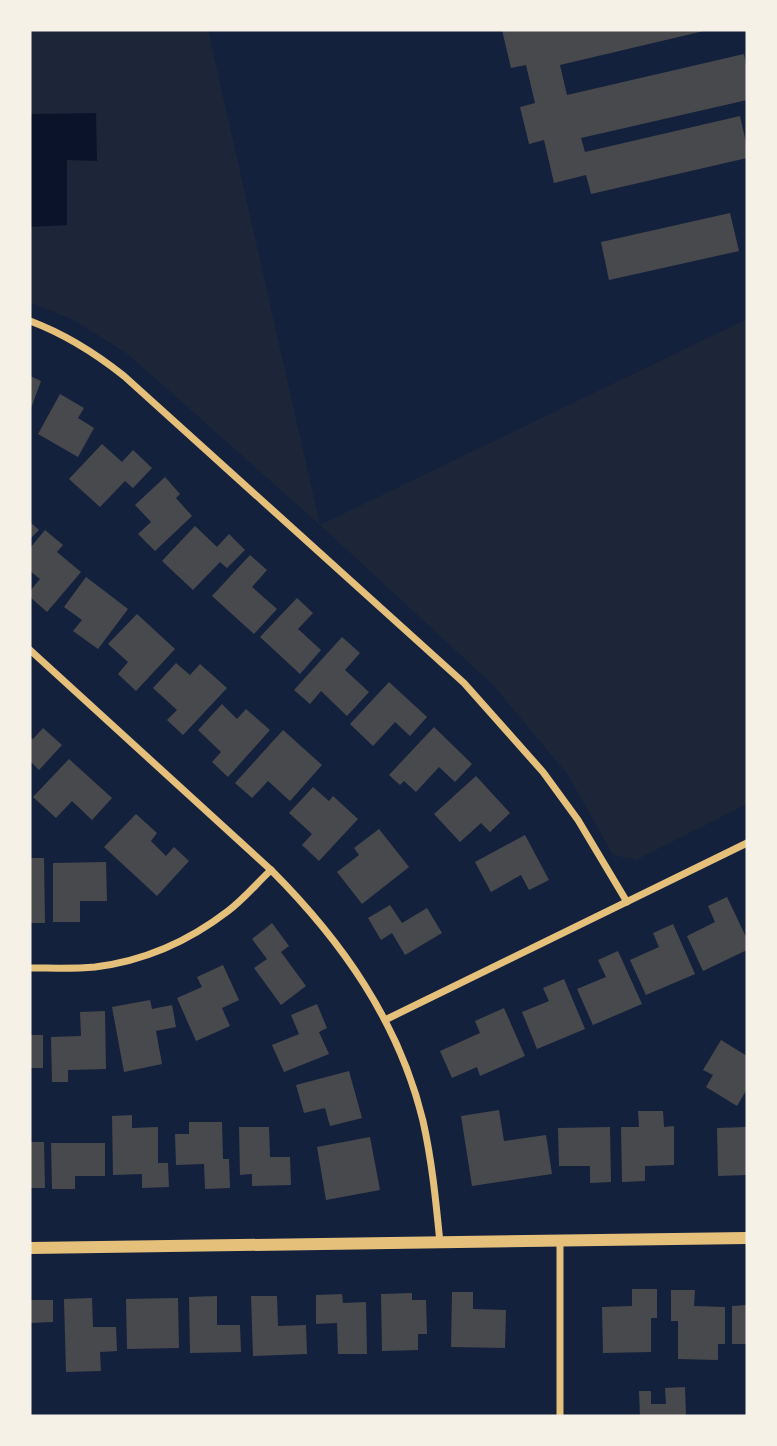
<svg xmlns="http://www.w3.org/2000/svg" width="777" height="1446" viewBox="0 0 777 1446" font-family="Arial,sans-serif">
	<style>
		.green { fill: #1d2539 }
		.water { fill: #0b132b }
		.building { fill: #48494c }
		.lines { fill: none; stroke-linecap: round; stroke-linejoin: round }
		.minor { stroke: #e5c07b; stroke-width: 7 }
		.tertiary { stroke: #e5c07b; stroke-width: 12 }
	</style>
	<rect width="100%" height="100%" fill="#14213d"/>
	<!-- green -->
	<polygon class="green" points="30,30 208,30 320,525 747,319 747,804 636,860 613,855 568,775 493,685 320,525 129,355 74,320 30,302"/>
	<!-- water -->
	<polygon class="water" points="96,113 97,161 67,160 67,225 30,227 30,114"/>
	<!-- building -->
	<g class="building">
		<polygon points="502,30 708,30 560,65 567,95 744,54 747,70 747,100 581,138 585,152 740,116 747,147 747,158 591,194 586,175 554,183 544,140 529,144 520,107 535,103 526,65 511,68"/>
		<polygon points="730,213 739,251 609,280 601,242"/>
		<polygon points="30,376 41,381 30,411"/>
		<polygon points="60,394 84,408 78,418 94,428 78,457 38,434"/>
		<polygon points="102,444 122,462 133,450 152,468 133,488 125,481 100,507 69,479"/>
		<polygon points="165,477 180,494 176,498 192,516 155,551 138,534 151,522 135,505"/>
		<polygon points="30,522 39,530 30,539"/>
		<polygon points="195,526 217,547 229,534 245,550 227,568 220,562 193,590 162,561"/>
		<polygon points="45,530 63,545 57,552 81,572 47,612 30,597 30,591 40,579 30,571 30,548"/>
		<polygon points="250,555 267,570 252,587 277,609 254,634 212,596"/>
		<polygon points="86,577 128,609 98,649 73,631 82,620 64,607"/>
		<polygon points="297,598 313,613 298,629 321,650 300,674 260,637"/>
		<polygon points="137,614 175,649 136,691 118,674 128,662 108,644"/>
		<polygon points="342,637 360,653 345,670 369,692 347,716 321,691 310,704 294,690"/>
		<polygon points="176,663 190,675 200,664 227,688 183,735 167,720 177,710 153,688"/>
		<polygon points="389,682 427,717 410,736 395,722 373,746 350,724"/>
		<polygon points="222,704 237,719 246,709 270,730 228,777 212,762 221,752 198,730"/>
		<polygon points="434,727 472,764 455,782 439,767 416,792 404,781 400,785 389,775"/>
		<polygon points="43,728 62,745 39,770 30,761 30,737 33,739"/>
		<polygon points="283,730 322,765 290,801 268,781 252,798 235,783"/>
		<polygon points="69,759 112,798 92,820 72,801 56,818 33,797"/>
		<polygon points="476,776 510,813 490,832 481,823 460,842 434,814"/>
		<polygon points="313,787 329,801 333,796 358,819 319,861 302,845 312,834 289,813"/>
		<polygon points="136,814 157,833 151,841 166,856 174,847 189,861 157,896 104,847"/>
		<polygon points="379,829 409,867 362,904 337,872 359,855 354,848"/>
		<polygon points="525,835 549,880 529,890 521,875 491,892 475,862"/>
		<polygon points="30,858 44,858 45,923 30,923"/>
		<polygon points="106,862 107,901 80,901 80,922 53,922 53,863"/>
		<polygon points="727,897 747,939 747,950 703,971 687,936 715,922 708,906"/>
		<polygon points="390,905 402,923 427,908 442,933 405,955 392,933 381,940 368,918"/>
		<polygon points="272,923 289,946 281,952 306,986 281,1005 254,968 267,959 252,939"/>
		<polygon points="673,924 695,974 646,995 630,960 659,947 653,933"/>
		<polygon points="618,951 642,1004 593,1025 577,989 606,977 598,960"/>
		<polygon points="223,965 239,1000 222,1008 230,1026 196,1041 177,998 202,987 197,977"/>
		<polygon points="564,979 585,1029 537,1049 522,1012 549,1001 543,988"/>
		<polygon points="150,1000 152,1009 172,1005 176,1027 156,1031 162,1064 124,1072 112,1007"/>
		<polygon points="317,1004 327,1028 319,1032 329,1054 284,1072 272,1045 299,1034 291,1015"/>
		<polygon points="504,1008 525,1056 480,1076 477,1067 452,1078 440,1051 480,1033 475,1021"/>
		<polygon points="105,1011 106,1069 68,1070 68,1082 52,1082 51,1037 81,1036 80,1012"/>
		<rect x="30" y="1035" width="13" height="33"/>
		<polygon points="721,1040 747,1056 747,1089 737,1106 706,1087 713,1075 703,1070"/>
		<polygon points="349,1071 362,1118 330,1126 325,1108 304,1113 296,1085"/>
		<polygon points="499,1110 504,1141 546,1135 552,1174 472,1186 461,1116"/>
		<polygon points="638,1111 663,1111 664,1127 674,1126 674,1165 645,1166 645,1181 622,1182 621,1127 639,1127"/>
		<polygon points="132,1115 132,1128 158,1127 158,1163 168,1163 169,1187 142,1188 142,1174 113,1175 112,1116"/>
		<polygon points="189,1122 222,1122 223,1159 229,1159 230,1188 205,1189 204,1164 176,1165 175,1134 189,1134"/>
		<polygon points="239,1127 269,1127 270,1157 290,1157 291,1185 252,1186 252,1174 240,1175"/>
		<polygon points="610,1127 611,1182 590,1183 590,1166 559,1166 558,1128"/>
		<polygon points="747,1127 747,1175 718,1176 717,1128"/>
		<polygon points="370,1137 380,1190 326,1200 317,1147"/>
		<polygon points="30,1142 44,1142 45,1188 30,1188"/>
		<polygon points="51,1143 105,1143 105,1176 75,1176 75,1189 52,1189"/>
		<polygon points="632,1289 657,1289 657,1318 651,1318 651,1352 603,1353 602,1307 632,1306"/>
		<polygon points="671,1290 695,1290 694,1306 725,1307 725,1344 718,1344 718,1360 678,1359 678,1321 671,1321"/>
		<polygon points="452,1292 473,1292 473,1309 506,1310 505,1348 451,1347"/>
		<polygon points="412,1293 412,1300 426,1300 427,1334 418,1334 418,1350 382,1351 381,1294"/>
		<polygon points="342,1294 343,1303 366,1302 367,1354 338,1354 337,1323 316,1324 316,1295"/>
		<polygon points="217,1296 217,1325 240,1325 241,1352 190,1353 189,1297"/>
		<polygon points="251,1296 277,1296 278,1326 306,1325 307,1354 253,1356"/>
		<polygon points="92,1298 93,1327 116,1327 117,1351 100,1352 101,1371 66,1372 64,1299"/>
		<polygon points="178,1298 179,1348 127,1349 126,1299"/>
		<polygon points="30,1300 53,1300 53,1322 30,1323"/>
		<polygon points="747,1305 747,1344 732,1344 732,1306"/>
		<polygon points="685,1387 686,1416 640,1416 639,1391 651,1391 651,1404 666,1404 665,1388"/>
	</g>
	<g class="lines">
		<!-- minor -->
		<g class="minor">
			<path d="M 30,321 C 65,334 95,353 124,376 L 464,683 L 543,772 L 578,820 L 627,902"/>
			<path d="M 30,650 L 271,870 C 342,941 399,1022 423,1121 C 432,1161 436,1202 440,1243"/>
			<path d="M 30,968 C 51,968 74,969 95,967 C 144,961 189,941 228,911 C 244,899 257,883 271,870"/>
			<polyline points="385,1020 747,843"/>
			<polyline points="560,1241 560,1416"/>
		</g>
		<!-- tertiary -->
		<polyline class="tertiary" points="30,1248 747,1238"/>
	</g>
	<!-- border -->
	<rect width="777" height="1446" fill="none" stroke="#f6f1e7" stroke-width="63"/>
</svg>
